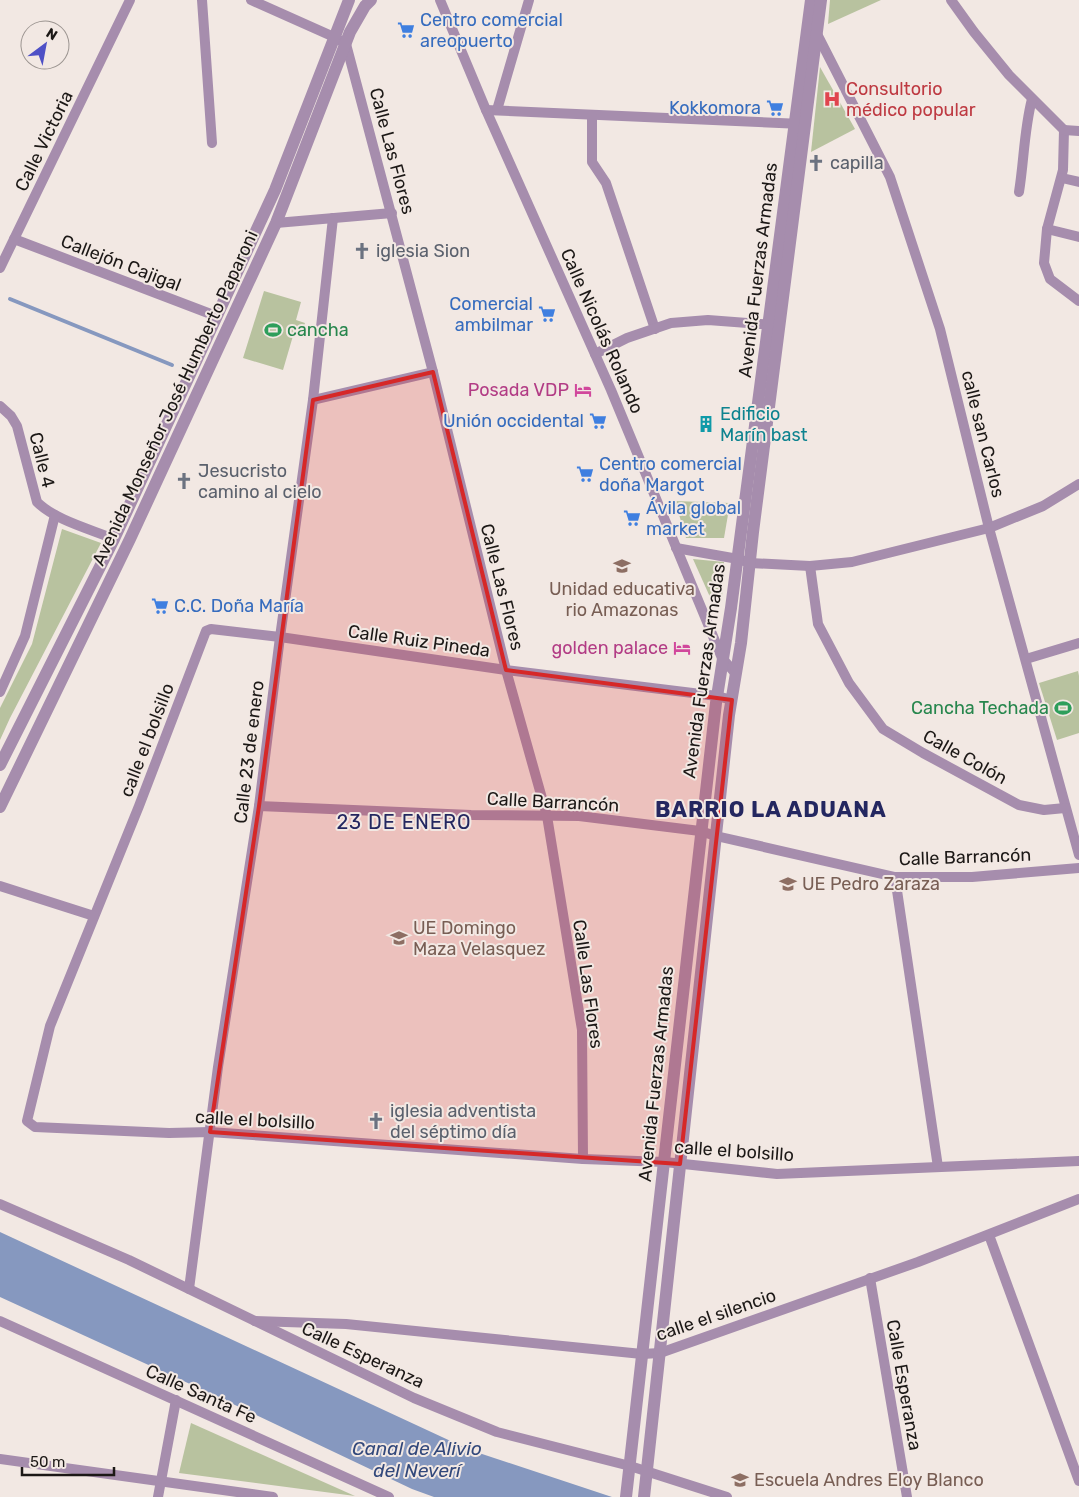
<svg xmlns="http://www.w3.org/2000/svg" width="1079" height="1497" viewBox="0 0 1079 1497" font-family="Rubik,sans-serif">
	<style>
		.green { fill: #b8c29f }
		.water { fill: #8698bf }
		.lines { fill: none; stroke-linecap: round; stroke-linejoin: round }
		.stream { stroke: #8698bf; stroke-width: 4 }
		.minor { stroke: #a68dad; stroke-width: 10 }
		.tertiary { stroke: #a68dad; stroke-width: 12 }
		.marked { fill: #d62828; fill-opacity: 0.2; stroke: #d62828; stroke-width: 4; stroke-linejoin: round }
		.labels { text-anchor: middle; stroke-width: 4; stroke-linejoin: round; paint-order: stroke }
		.shop-label { font-size: 18px; fill: #366cbe; stroke: #f2e8e3; text-anchor: start }
		.health-label { font-size: 18px; fill: #be3a42; stroke: #f2e8e3; text-anchor: start }
		.street-label { font-size: 18px; fill: #1c1816; stroke: #f2e8e3 }
		.worship-label { font-size: 18px; fill: #5b616d; stroke: #f2e8e3; text-anchor: start }
		.leisure-label { font-size: 18px; fill: #27864d; stroke: #f2e8e3; text-anchor: start }
		.hotel-label { font-size: 18px; fill: #b23c85; stroke: #f2e8e3; text-anchor: end }
		.culture-label { font-size: 18px; fill: #0d838f; stroke: #f2e8e3; text-anchor: start }
		.education-label { font-size: 18px; fill: #785e54; stroke: #f2e8e3; text-anchor: start }
		.water-label { font-size: 19px; font-style: italic; fill: #32487b; stroke: #f2e8e3 }
		.quarter-label { font-size: 20px; letter-spacing: 1px; fill: #242760; stroke: #f2e8e3 }
		.district-label { font-size: 22px; font-weight: bold; letter-spacing: 1px; fill: #242760; stroke: #f2e8e3 }
	</style>
	<rect width="100%" height="100%" fill="#f2e8e3"/>
	<!-- green -->
	<g class="green">
		<polygon points="830,0 881,0 828,24"/>
		<polygon points="820,67 855,129 811,152"/>
		<polygon points="264,291 301,302 296,320 305,323 302,332 295,329 283,370 243,358"/>
		<polygon points="675,501 730,503 724,538 686,538"/>
		<polygon points="62,529 101,543 10,718 0,740 0,708 32,644"/>
		<polygon points="693,559 724,562 722,597 710,597"/>
		<polygon points="1078,671 1079,676 1079,733 1057,740 1039,683"/>
		<polygon points="191,1423 355,1496 179,1473"/>
	</g>
	<!-- water -->
	<polygon class="water" points="0,1232 470,1450 612,1497 434,1497 412,1489 214,1395 0,1297"/>
	<g class="lines">
		<!-- stream -->
		<polyline class="stream" points="10,299 172,365"/>
		<!-- minor -->
		<g class="minor">
			<polyline points="202,0 212,143"/>
			<polyline points="251,0 334,37 346,44 433,372 506,670 547,816 582,1030 583,1159"/>
			<polyline points="440,0 486,110 611,390 722,658 736,674"/>
			<polyline points="951,0 974,32 1009,75 1064,130 1063,170 1047,229 1044,263 1050,279 1079,301"/>
			<polyline points="816,32 890,177 940,329 989,528 1079,855"/>
			<polyline points="486,110 802,124"/>
			<polyline points="497,110 529,0"/>
			<polyline points="592,115 592,162 606,183 655,329"/>
			<polyline points="1064,130 1079,131"/>
			<polyline points="1062,178 1079,182"/>
			<path d="M 1019,192 C 1024,161 1024,130 1032,99"/>
			<polyline points="276,223 392,213"/>
			<polyline points="1047,229 1079,237"/>
			<polyline points="14,239 216,316"/>
			<polyline points="0,268 130,0"/>
			<polyline points="595,354 627,338 671,323 708,320 774,325"/>
			<polyline points="313,400 433,372"/>
			<path d="M 0,406 L 11,416 L 17,426 L 37,502 C 55,520 90,529 114,539"/>
			<polyline points="676,548 738,559 750,563 810,566 852,562 989,528 1043,506 1079,484"/>
			<polyline points="810,566 818,624 849,683 883,729 923,753 1019,805 1044,810 1065,808"/>
			<polyline points="1026,659 1079,643"/>
			<polyline points="0,692 25,636 55,515"/>
			<polyline points="732,700 717,696 506,670 280,637 211,629 206,631 139,806 50,1026 27,1121 35,1127 169,1133 210,1132 583,1159 665,1162 777,1174 1079,1161"/>
			<polyline points="259,806 471,815 579,816 700,831 716,836 895,877 972,877 1079,868"/>
			<polyline points="895,877 938,1167"/>
			<polyline points="0,886 94,916"/>
			<polyline points="0,1204 129,1260 414,1398 497,1432 630,1466 727,1497"/>
			<polyline points="989,1235 1079,1481"/>
			<polyline points="870,1278 907,1497"/>
			<polyline points="189,1289 218,1067 259,806 280,637 313,400 333,218"/>
			<polyline points="0,1321 389,1497"/>
			<polyline points="255,1321 346,1324 642,1354 660,1353 918,1262 1079,1199"/>
			<polyline points="0,1459 273,1497"/>
			<polyline points="158,1497 176,1400"/>
		</g>
		<!-- tertiary -->
		<g class="tertiary">
			<polyline points="0,765 114,539 275,190 349,0"/>
			<polyline points="0,807 130,539 276,223 350,32 365,6 371,0"/>
			<polyline points="626,1497 716,703 731,608 811,0"/>
			<polyline points="644,1497 729,715 741,643 753,532 821,0"/>
		</g>
	</g>
	<!-- marked area -->
	<path class="marked" d="M 433,372 L 506,670 L 732,700 L 680,1164 L 210,1132 L 259,806 L 313,400 Z"/>
	<!-- icons -->
	<defs>
		<g id="supermarket-bare" transform="scale(1.35)"><path d="M-6-5.5h2.5l.6 2H6L4.5 2H-2.5L-4.4-4H-6ZM-1.5 3.2a1.3 1.3 0 1 0 .1 0ZM3 3.2a1.3 1.3 0 1 0 .1 0Z" fill="#3f7fe0" stroke="#f2e8e3" stroke-width="2.5" paint-order="stroke"/></g>
		<g id="hospital-bare" transform="scale(1.35)"><path d="M-5-5h3v3.5h4V-5h3V5h-3V1.5h-4V5h-3Z" fill="#e0444e" stroke="#f2e8e3" stroke-width="2.5" paint-order="stroke"/></g>
		<g id="church-bare" transform="scale(1.35)"><path d="M-1.2-6h2.4v3.5h3.3v2.4h-3.3V6h-2.4V-.1h-3.3v-2.4h3.3Z" fill="#6b7280" stroke="#f2e8e3" stroke-width="2.5" paint-order="stroke"/></g>
		<g id="stadium-bare" transform="scale(1.35)"><path d="M0-5a6.5 5 0 1 0 0 10a6.5 5 0 1 0 0-10ZM-3.5-1.8h7v3.6h-7Z" fill="#2e9e5b" stroke="#f2e8e3" stroke-width="2.5" paint-order="stroke"/></g>
		<g id="hotel-bare" transform="scale(1.35)"><path d="M-6-4.5h1.5V1H6V5H4.5V3h-9V5H-6ZM-4 0a1.8 1.8 0 1 1 3.6 0ZM.5 0V-2.5h3Q6-2.5 6 0Z" fill="#d1479c" stroke="#f2e8e3" stroke-width="2.5" paint-order="stroke"/></g>
		<g id="building-bare" transform="scale(1.35)"><path d="M-4-6H4V6H1V3H-1V6H-4ZM-2.5-4.3h1.7v1.8h-1.7ZM.8-4.3h1.7v1.8H.8ZM-2.5-1h1.7V.8h-1.7ZM.8-1h1.7V.8H.8Z" fill="#0f9aa8" stroke="#f2e8e3" stroke-width="2.5" paint-order="stroke"/></g>
		<g id="school-bare" transform="scale(1.35)"><path d="M0-5L7-2L0 1L-7-2ZM-4 1L0 2.5L4 1V4Q0 6-4 4Z" fill="#8d6e63" stroke="#f2e8e3" stroke-width="2.5" paint-order="stroke"/></g>
	</defs>
	<g fill-rule="evenodd">
		<use href="#supermarket-bare" x="406" y="30"/>
		<use href="#hospital-bare" x="832" y="99"/>
		<use href="#supermarket-bare" x="775" y="108"/>
		<use href="#church-bare" x="816" y="163"/>
		<use href="#church-bare" x="362" y="251"/>
		<use href="#supermarket-bare" x="547" y="314"/>
		<use href="#stadium-bare" x="273" y="330"/>
		<use href="#hotel-bare" x="583" y="390"/>
		<use href="#supermarket-bare" x="598" y="421"/>
		<use href="#building-bare" x="706" y="424"/>
		<use href="#supermarket-bare" x="585" y="474"/>
		<use href="#church-bare" x="184" y="481"/>
		<use href="#supermarket-bare" x="632" y="518"/>
		<use href="#school-bare" x="622" y="566"/>
		<use href="#supermarket-bare" x="160" y="606"/>
		<use href="#hotel-bare" x="682" y="648"/>
		<use href="#stadium-bare" x="1063" y="708"/>
		<use href="#school-bare" x="788" y="884"/>
		<use href="#school-bare" x="399" y="938"/>
		<use href="#church-bare" x="376" y="1121"/>
		<use href="#school-bare" x="740" y="1480"/>
	</g>
	<g class="labels">
		<!-- shop labels -->
		<g class="shop-label">
			<text x="420" y="26">Centro comercial<tspan x="420" dy="21">areopuerto</tspan></text>
			<text x="761" y="114" text-anchor="end">Kokkomora</text>
			<text x="533" y="310" text-anchor="end">Comercial<tspan x="533" dy="21">ambilmar</tspan></text>
			<text x="584" y="427" text-anchor="end">Unión occidental</text>
			<text x="599" y="470">Centro comercial<tspan x="599" dy="21">doña Margot</tspan></text>
			<text x="646" y="514">Ávila global<tspan x="646" dy="21">market</tspan></text>
			<text x="174" y="612">C.C. Doña María</text>
		</g>
		<!-- health labels -->
		<g class="health-label">
			<text x="846" y="95">Consultorio<tspan x="846" dy="21">médico popular</tspan></text>
		</g>
		<!-- street labels -->
		<g class="street-label">
			<text transform="translate(44 141) rotate(-64)" y="6">Calle Victoria</text>
			<text transform="translate(392 151) rotate(75)" y="6">Calle Las Flores</text>
			<text transform="translate(121 263) rotate(21)" y="6">Callejón Cajigal</text>
			<text transform="translate(758 270) rotate(-83)" y="6">Avenida Fuerzas Armadas</text>
			<text transform="translate(602 331) rotate(66)" y="6">Calle Nicolás Rolando</text>
			<text transform="translate(175 398) rotate(-65)" y="6">Avenida Monseñor José Humberto Paparoni</text>
			<text transform="translate(983 434) rotate(76)" y="6">calle san Carlos</text>
			<text transform="translate(42 460) rotate(76)" y="6">Calle 4</text>
			<text transform="translate(502 587) rotate(76)" y="6">Calle Las Flores</text>
			<text transform="translate(419 641) rotate(8)" y="6">Calle Ruiz Pineda</text>
			<text transform="translate(704 671) rotate(-82)" y="6">Avenida Fuerzas Armadas</text>
			<text transform="translate(147 740) rotate(-69)" y="6">calle el bolsillo</text>
			<text transform="translate(249 752) rotate(-83)" y="6">Calle 23 de enero</text>
			<text transform="translate(965 757) rotate(29)" y="6">Calle Colón</text>
			<text transform="translate(553 802) rotate(3)" y="6">Calle Barrancón</text>
			<text transform="translate(965 857) rotate(-2)" y="6">Calle Barrancón</text>
			<text transform="translate(588 984) rotate(82)" y="6">Calle Las Flores</text>
			<text transform="translate(656 1074) rotate(-84)" y="6">Avenida Fuerzas Armadas</text>
			<text transform="translate(255 1120) rotate(3)" y="6">calle el bolsillo</text>
			<text transform="translate(734 1151) rotate(4)" y="6">calle el bolsillo</text>
			<text transform="translate(716 1315) rotate(-19)" y="6">calle el silencio</text>
			<text transform="translate(363 1355) rotate(25)" y="6">Calle Esperanza</text>
			<text transform="translate(904 1385) rotate(80)" y="6">Calle Esperanza</text>
			<text transform="translate(201 1394) rotate(24)" y="6">Calle Santa Fe</text>
		</g>
		<!-- worship labels -->
		<g class="worship-label">
			<text x="830" y="169">capilla</text>
			<text x="376" y="257">iglesia Sion</text>
			<text x="198" y="477">Jesucristo<tspan x="198" dy="21">camino al cielo</tspan></text>
			<text x="390" y="1117">iglesia adventista<tspan x="390" dy="21">del séptimo día</tspan></text>
		</g>
		<!-- leisure labels -->
		<g class="leisure-label">
			<text x="287" y="336">cancha</text>
			<text x="1049" y="714" text-anchor="end">Cancha Techada</text>
		</g>
		<!-- hotel labels -->
		<g class="hotel-label">
			<text x="569" y="396">Posada VDP</text>
			<text x="668" y="654">golden palace</text>
		</g>
		<!-- culture labels -->
		<g class="culture-label">
			<text x="720" y="420">Edificio<tspan x="720" dy="21">Marín bast</tspan></text>
		</g>
		<!-- education labels -->
		<g class="education-label">
			<text x="622" y="595" text-anchor="middle">Unidad educativa<tspan x="622" dy="21">rio Amazonas</tspan></text>
			<text x="802" y="890">UE Pedro Zaraza</text>
			<text x="413" y="934">UE Domingo<tspan x="413" dy="21">Maza Velasquez</tspan></text>
			<text x="754" y="1486">Escuela Andres Eloy Blanco</text>
		</g>
		<!-- water labels -->
		<g class="water-label">
			<text x="417" y="1455">Canal de Alivio<tspan x="417" dy="22">del Neverí</tspan></text>
		</g>
		<!-- quarter labels -->
		<g class="quarter-label">
			<text x="404" y="829">23 DE ENERO</text>
		</g>
		<!-- district labels -->
		<g class="district-label">
			<text x="771" y="817">BARRIO LA ADUANA</text>
		</g>
	</g>
	<!-- north arrow -->
	<g transform="translate(45 45) rotate(32)"><circle r="24" fill="#f2e8e3" stroke="#9c9591"/>
	<path d="M0-4L9 19L0 12L-9 19Z" fill="#4e50c6"/>
	<text y="-8" font-size="14" font-weight="bold" text-anchor="middle" fill="#1c1816">N</text>
	</g>
	<!-- scale -->
	<path d="M22 1467v8h92v-8" fill="none" stroke="#1c1816" stroke-width="2.5"/>
	<text x="30" y="1467" font-size="15" fill="#1c1816" stroke="#f2e8e3" stroke-width="4" paint-order="stroke">50 m</text>
</svg>
